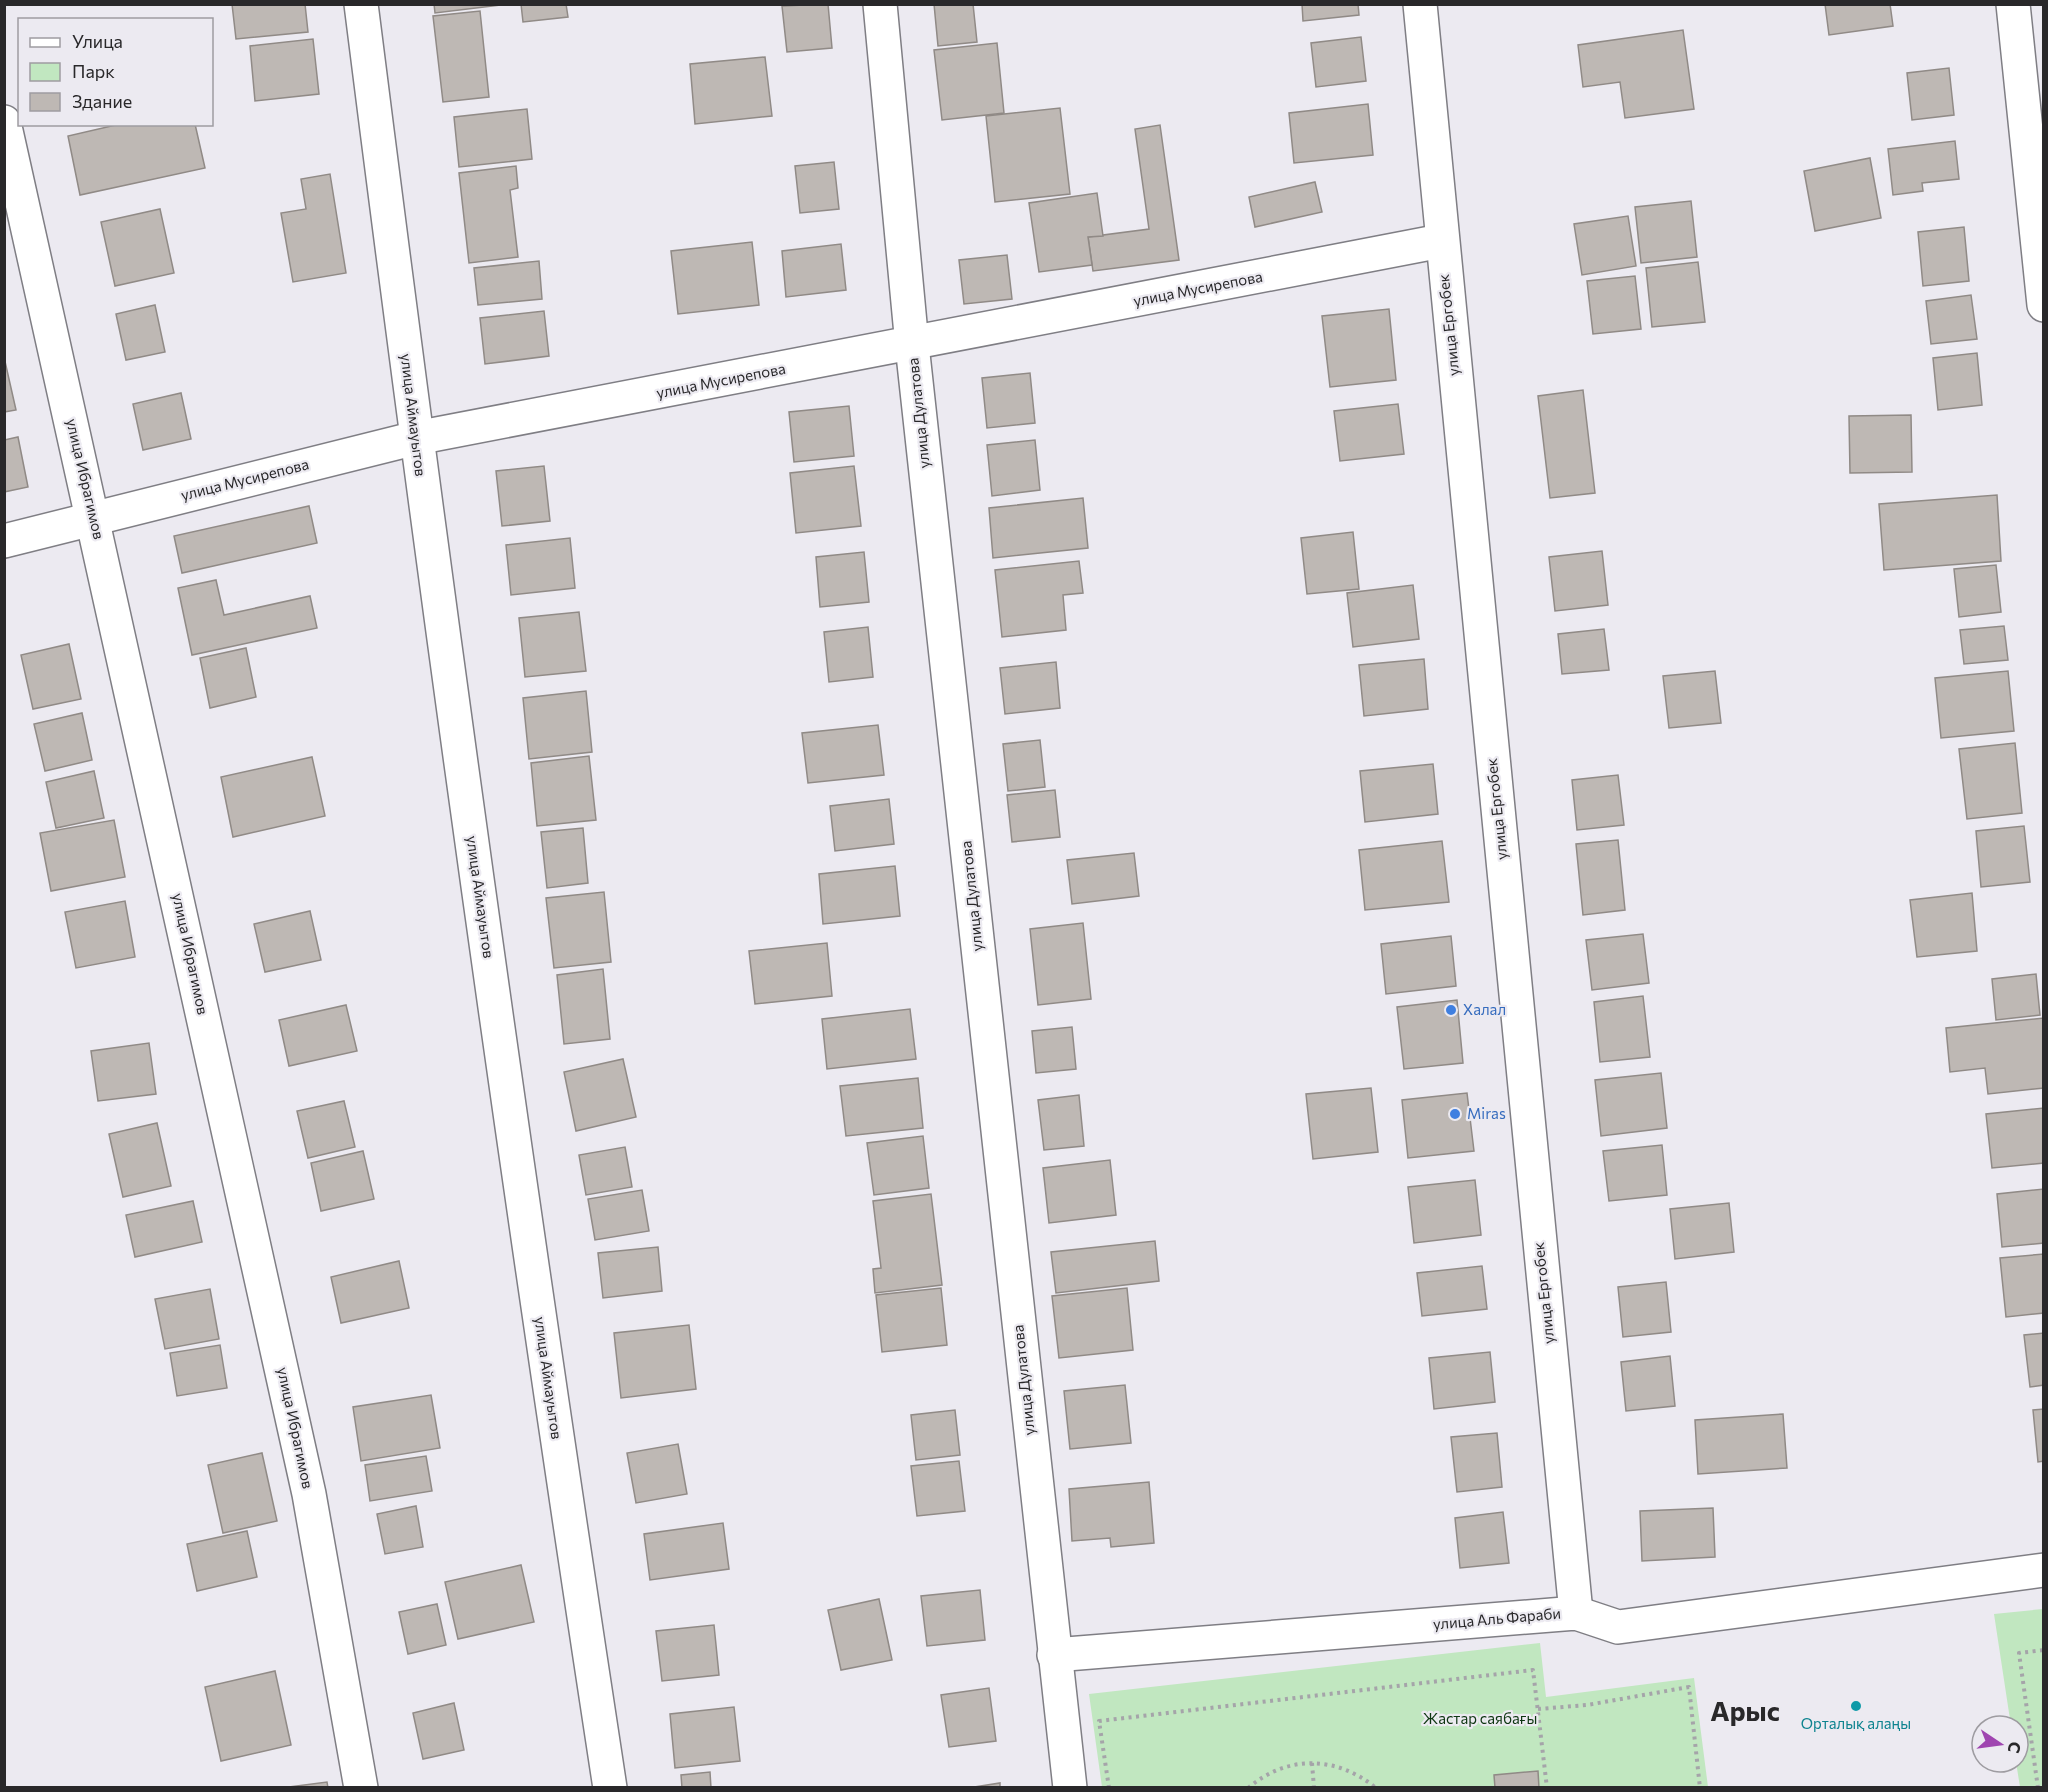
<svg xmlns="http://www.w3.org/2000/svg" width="2048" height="1792" viewBox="0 0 2048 1792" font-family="Commissioner,sans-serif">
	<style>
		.green { fill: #c1e7c0 }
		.building { fill: #beb8b4; stroke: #908a86; stroke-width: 1.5 }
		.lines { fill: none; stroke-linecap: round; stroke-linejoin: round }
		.street-casing { stroke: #7f7e84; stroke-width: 36 }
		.path { stroke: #a5a4a9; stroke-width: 4; stroke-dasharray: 3 4.5; stroke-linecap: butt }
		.street { stroke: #fff; stroke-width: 33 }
		.shop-dot { fill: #3f7fe0; stroke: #eceaf1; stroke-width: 2 }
		.culture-dot { fill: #0f9aa8; stroke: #eceaf1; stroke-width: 2 }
		.labels { text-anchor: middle; stroke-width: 4.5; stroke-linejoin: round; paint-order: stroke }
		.street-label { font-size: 15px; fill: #29282a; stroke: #eceaf1 }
		.shop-label { font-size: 15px; fill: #366cbe; stroke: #eceaf1; text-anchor: start }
		.park-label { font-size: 15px; fill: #0d3611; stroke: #eceaf1 }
		.culture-label { font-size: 15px; fill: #0d838f; stroke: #eceaf1 }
		.town-label { font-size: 27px; font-weight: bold; fill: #29282a; stroke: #eceaf1 }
	</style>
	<rect width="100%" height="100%" fill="#eceaf1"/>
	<!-- green -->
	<g class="green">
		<polygon points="2043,1609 2043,1787 2020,1787 2016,1762 2018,1726 2011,1726 1994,1614"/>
		<polygon points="1540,1643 1546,1697 1694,1678 1708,1787 1102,1787 1089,1694"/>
	</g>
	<!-- building -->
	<g class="building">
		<polygon points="232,4 305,4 308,32 236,39"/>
		<polygon points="434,4 509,4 435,13"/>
		<polygon points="521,4 566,4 568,17 523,22"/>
		<polygon points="828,4 832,48 787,52 782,6"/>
		<polygon points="934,4 973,4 977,42 938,46"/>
		<polygon points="1302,4 1358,4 1359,15 1303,21"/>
		<polygon points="1825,4 1890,4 1893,26 1829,35"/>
		<polygon points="480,11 489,97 443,102 433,16"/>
		<polygon points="1683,30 1694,109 1625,118 1620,82 1583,87 1578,45"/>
		<polygon points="1361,37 1366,81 1316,87 1311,43"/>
		<polygon points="313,39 319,94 255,101 250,46"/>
		<polygon points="997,43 1004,113 942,120 934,50"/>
		<polygon points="765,57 772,116 695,124 690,64"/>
		<polygon points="1949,68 1954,115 1912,120 1907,73"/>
		<polygon points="1368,104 1373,155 1294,163 1289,113"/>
		<polygon points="1060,108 1070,194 995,202 986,116"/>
		<polygon points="527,109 532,159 459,167 454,117"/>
		<polygon points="120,124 195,124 205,168 80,195 68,136"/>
		<polygon points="1160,125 1179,260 1093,271 1088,237 1149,229 1135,129"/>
		<polygon points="1955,141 1959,179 1922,183 1923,191 1893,195 1888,149"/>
		<polygon points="1870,158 1881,218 1815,231 1804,171"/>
		<polygon points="834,162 839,209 800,213 795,166"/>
		<polygon points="516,166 518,188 510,190 518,257 469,263 459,173"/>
		<polygon points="330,174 346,273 293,282 281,213 306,209 301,179"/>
		<polygon points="1315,182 1322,212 1255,227 1249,197"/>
		<polygon points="1097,193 1103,236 1088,237 1092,265 1039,272 1029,203"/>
		<polygon points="1691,201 1697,257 1641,263 1635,207"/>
		<polygon points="160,209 174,273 115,286 101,222"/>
		<polygon points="1628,216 1636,266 1582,275 1574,224"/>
		<polygon points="1964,227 1969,281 1923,286 1918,232"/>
		<polygon points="752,242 759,305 678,314 671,251"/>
		<polygon points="841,244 846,290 786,297 782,251"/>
		<polygon points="1007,255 1012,299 964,304 959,260"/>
		<polygon points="539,261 542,299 478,305 474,268"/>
		<polygon points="1698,262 1705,322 1652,327 1646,268"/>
		<polygon points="1635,276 1641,329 1593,334 1587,281"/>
		<polygon points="1971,295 1977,339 1931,344 1926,301"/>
		<polygon points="155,305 165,352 126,360 116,314"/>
		<polygon points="1389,309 1396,380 1330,387 1322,316"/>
		<polygon points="544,311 549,356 485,364 480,318"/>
		<polygon points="1977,353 1982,405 1938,410 1933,358"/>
		<polygon points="4,357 16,410 4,412"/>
		<polygon points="1030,373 1035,423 987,428 982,378"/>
		<polygon points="1583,390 1595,493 1550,498 1538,396"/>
		<polygon points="181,393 191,439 143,450 133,404"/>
		<polygon points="1398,404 1404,454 1340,461 1334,411"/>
		<polygon points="849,406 854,456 794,462 789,412"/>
		<polygon points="1911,415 1912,472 1850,473 1849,416"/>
		<polygon points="18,437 28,487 4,492 4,440"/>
		<polygon points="1035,440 1040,490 992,496 987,445"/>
		<polygon points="544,466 550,521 502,526 496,471"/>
		<polygon points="854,466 861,526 796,533 790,473"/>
		<polygon points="1997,495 2001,561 1884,570 1879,504"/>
		<polygon points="1083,498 1088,548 993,558 989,508"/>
		<polygon points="309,506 317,543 182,573 174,536"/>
		<polygon points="1353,532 1359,589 1307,594 1301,538"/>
		<polygon points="570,538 575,588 511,595 506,545"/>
		<polygon points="1602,551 1608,605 1555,611 1549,557"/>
		<polygon points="864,552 869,602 820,607 816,557"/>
		<polygon points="1079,561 1083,593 1063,595 1066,630 1002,637 995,570"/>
		<polygon points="1996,565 2001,612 1959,617 1954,569"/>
		<polygon points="216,580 224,615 310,596 317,628 192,655 178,588"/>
		<polygon points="1413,585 1419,639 1353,647 1347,593"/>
		<polygon points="579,612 586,671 525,677 519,618"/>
		<polygon points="2004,626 2008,660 1964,664 1960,630"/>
		<polygon points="868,627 873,677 829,682 824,632"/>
		<polygon points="1604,629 1609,670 1562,674 1558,634"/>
		<polygon points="69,644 81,699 33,709 21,655"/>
		<polygon points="246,648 256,697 210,708 200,658"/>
		<polygon points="1424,659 1428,709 1364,716 1359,665"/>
		<polygon points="1056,662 1060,708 1005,714 1000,668"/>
		<polygon points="1715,671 1721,723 1669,728 1663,676"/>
		<polygon points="2008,671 2014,731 1941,738 1935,678"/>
		<polygon points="586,691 592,752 529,759 523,698"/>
		<polygon points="82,713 92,760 45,771 34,724"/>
		<polygon points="878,725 884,775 808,783 802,733"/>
		<polygon points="1040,740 1045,787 1008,791 1003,744"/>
		<polygon points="2015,743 2022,813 1967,819 1959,749"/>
		<polygon points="589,756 596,820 537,826 531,763"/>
		<polygon points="312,757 325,816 233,837 221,777"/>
		<polygon points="1433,764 1438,814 1365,822 1360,771"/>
		<polygon points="94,771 104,818 56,828 46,782"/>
		<polygon points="1618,775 1624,825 1577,830 1572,780"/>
		<polygon points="1055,790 1060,837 1012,842 1007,795"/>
		<polygon points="889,799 894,844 835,851 830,806"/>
		<polygon points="114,820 125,877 51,891 40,833"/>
		<polygon points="2024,826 2030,882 1981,887 1976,831"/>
		<polygon points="583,828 588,883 547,888 541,832"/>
		<polygon points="1618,840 1625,910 1583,915 1576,844"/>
		<polygon points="1442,841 1449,902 1365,910 1359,850"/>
		<polygon points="1134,853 1139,896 1072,904 1067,860"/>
		<polygon points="895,866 900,916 823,924 819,874"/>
		<polygon points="604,892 611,962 554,968 546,898"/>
		<polygon points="1972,893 1977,951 1917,957 1910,900"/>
		<polygon points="125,901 135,957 76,968 65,912"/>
		<polygon points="310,911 321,960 265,972 254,924"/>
		<polygon points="1083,923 1091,999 1038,1005 1030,929"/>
		<polygon points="1643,934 1649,983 1592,990 1586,940"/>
		<polygon points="1451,936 1456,986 1386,994 1381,944"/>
		<polygon points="827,943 832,996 755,1004 749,951"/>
		<polygon points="603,969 610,1039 564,1044 557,975"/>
		<polygon points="2036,974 2040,1015 1996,1020 1992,979"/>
		<polygon points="1643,996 1650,1057 1600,1062 1594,1002"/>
		<polygon points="1457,1000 1463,1063 1404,1069 1397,1007"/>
		<polygon points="346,1005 357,1051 289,1066 279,1020"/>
		<polygon points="910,1009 916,1059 827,1069 822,1019"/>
		<polygon points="2044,1018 2044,1088 1988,1094 1985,1068 1950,1072 1946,1028"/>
		<polygon points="1072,1027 1076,1069 1036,1073 1032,1031"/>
		<polygon points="149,1043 156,1094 98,1101 91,1051"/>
		<polygon points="623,1059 636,1117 576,1131 564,1072"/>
		<polygon points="1661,1073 1667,1128 1601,1136 1595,1080"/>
		<polygon points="918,1078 923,1128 846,1136 840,1086"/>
		<polygon points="1371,1088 1378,1152 1313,1159 1306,1094"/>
		<polygon points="1467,1093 1474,1151 1408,1158 1402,1100"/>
		<polygon points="1079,1095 1084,1146 1044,1150 1038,1100"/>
		<polygon points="344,1101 355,1147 308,1158 297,1111"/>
		<polygon points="2044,1108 2044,1163 1992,1168 1986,1114"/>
		<polygon points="157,1123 171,1186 123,1197 109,1134"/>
		<polygon points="923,1136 929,1188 874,1195 867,1143"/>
		<polygon points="1662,1145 1667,1195 1609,1201 1603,1151"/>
		<polygon points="625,1147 632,1187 586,1195 579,1155"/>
		<polygon points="363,1151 374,1199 321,1211 311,1163"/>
		<polygon points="1110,1160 1116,1215 1049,1223 1043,1168"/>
		<polygon points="1475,1180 1481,1235 1414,1243 1408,1187"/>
		<polygon points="2044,1189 2044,1243 2002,1247 1997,1194"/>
		<polygon points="642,1190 649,1231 595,1240 588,1199"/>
		<polygon points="931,1194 942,1285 875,1293 873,1269 881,1268 873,1201"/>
		<polygon points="193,1201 202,1242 135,1257 126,1215"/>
		<polygon points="1729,1203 1734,1252 1675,1259 1670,1209"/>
		<polygon points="1155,1241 1159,1281 1056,1293 1051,1252"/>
		<polygon points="658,1247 662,1291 603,1298 598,1253"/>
		<polygon points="2044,1254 2044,1313 2006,1317 2000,1258"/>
		<polygon points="399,1261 409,1308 341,1323 331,1277"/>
		<polygon points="1482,1266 1487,1309 1422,1316 1417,1273"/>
		<polygon points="1666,1282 1671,1332 1623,1337 1618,1287"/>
		<polygon points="941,1288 947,1345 882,1352 876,1295"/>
		<polygon points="1127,1288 1133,1350 1059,1358 1052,1296"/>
		<polygon points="210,1289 219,1339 165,1349 155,1299"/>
		<polygon points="689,1325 696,1389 621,1398 614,1333"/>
		<polygon points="2044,1333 2044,1385 2030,1387 2024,1335"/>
		<polygon points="220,1345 227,1388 177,1396 170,1353"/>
		<polygon points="1490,1352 1495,1402 1434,1409 1429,1358"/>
		<polygon points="1670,1356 1675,1406 1626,1411 1621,1362"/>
		<polygon points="1125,1385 1131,1443 1070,1449 1064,1391"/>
		<polygon points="431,1395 440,1448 361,1461 353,1407"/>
		<polygon points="2044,1409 2044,1461 2038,1462 2033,1410"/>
		<polygon points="955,1410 960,1455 916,1460 911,1415"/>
		<polygon points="1783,1414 1787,1468 1698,1474 1695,1420"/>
		<polygon points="1497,1433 1502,1487 1457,1492 1451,1437"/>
		<polygon points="678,1444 687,1494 636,1503 627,1453"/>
		<polygon points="262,1453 277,1521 223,1533 208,1465"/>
		<polygon points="426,1456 432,1491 370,1501 365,1465"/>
		<polygon points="959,1461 965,1511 917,1516 911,1466"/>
		<polygon points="1149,1482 1154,1543 1111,1547 1110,1538 1072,1541 1069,1489"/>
		<polygon points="416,1506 423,1547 385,1554 377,1514"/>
		<polygon points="1713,1508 1715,1557 1642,1561 1640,1511"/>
		<polygon points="1503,1512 1509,1563 1460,1568 1455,1518"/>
		<polygon points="723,1523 729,1569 650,1580 644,1534"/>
		<polygon points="247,1531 257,1577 197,1591 187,1544"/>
		<polygon points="521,1565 534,1622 458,1639 445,1582"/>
		<polygon points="980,1590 985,1640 927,1646 921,1596"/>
		<polygon points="879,1599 892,1660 841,1670 828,1610"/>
		<polygon points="437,1604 446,1645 408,1654 399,1612"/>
		<polygon points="714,1625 719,1675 662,1681 656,1631"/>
		<polygon points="275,1671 291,1745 221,1761 205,1687"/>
		<polygon points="989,1688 996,1741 949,1747 941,1695"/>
		<polygon points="454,1703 464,1750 423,1759 413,1713"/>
		<polygon points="734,1707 740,1761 675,1768 670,1714"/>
		<polygon points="1538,1771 1539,1788 1495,1788 1494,1775"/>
		<polygon points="710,1772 711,1788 682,1788 681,1775"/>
		<polygon points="327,1782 328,1788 281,1788"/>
		<polygon points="1000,1783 1000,1788 968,1788"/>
	</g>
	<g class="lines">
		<!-- street casing -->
		<g class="street-casing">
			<g id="street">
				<path d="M 361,4 C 436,600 519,1194 610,1788"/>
				<polyline points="880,4 912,345 1070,1788"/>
				<polyline points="1420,4 1576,1613"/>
				<polyline points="2013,4 2044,305"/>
				<polyline points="4,122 309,1494 361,1788"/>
				<polyline points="4,541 416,438 1441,241"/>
				<polyline points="1054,1655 1576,1613 1618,1627 2044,1570"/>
			</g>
		</g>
		<!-- path -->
		<g class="path">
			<polyline points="1538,1709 1587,1705 1689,1687 1700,1788"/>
			<polyline points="1312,1763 1314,1788"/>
			<polyline points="1109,1788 1099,1721 1533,1670 1547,1788"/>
			<path d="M 1248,1788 C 1288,1754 1337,1756 1376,1788"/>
			<polyline points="2038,1788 2019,1653 2044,1650"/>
		</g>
		<!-- street -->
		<use href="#street" class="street"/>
	</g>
	<!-- markers -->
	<g class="shop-dot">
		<circle cx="1451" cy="1010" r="6"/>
		<circle cx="1455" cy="1114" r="6"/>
	</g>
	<circle class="culture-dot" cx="1856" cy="1706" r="6"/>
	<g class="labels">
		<!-- street labels -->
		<g class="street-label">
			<text transform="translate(1198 289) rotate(-11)" y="5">улица Мусирепова</text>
			<text transform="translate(1449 325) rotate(-96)" y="5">улица Ергобек</text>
			<text transform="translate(721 381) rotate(-11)" y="5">улица Мусирепова</text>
			<text transform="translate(919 413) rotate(-96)" y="5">улица Дулатова</text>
			<text transform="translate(413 415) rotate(83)" y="5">улица Аймауытов</text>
			<text transform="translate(85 479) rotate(77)" y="5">улица Ибрагимов</text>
			<text transform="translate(245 480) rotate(-14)" y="5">улица Мусирепова</text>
			<text transform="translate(1497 809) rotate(-96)" y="5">улица Ергобек</text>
			<text transform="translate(972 896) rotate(-96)" y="5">улица Дулатова</text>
			<text transform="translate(480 897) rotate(82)" y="5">улица Аймауытов</text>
			<text transform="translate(190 954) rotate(78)" y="5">улица Ибрагимов</text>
			<text transform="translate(1544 1293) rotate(-96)" y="5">улица Ергобек</text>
			<text transform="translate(548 1378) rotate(82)" y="5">улица Аймауытов</text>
			<text transform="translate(1024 1380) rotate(-96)" y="5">улица Дулатова</text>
			<text transform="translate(295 1428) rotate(78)" y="5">улица Ибрагимов</text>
			<text transform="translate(1497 1619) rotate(-5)" y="5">улица Аль Фараби</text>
		</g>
		<!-- shop labels -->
		<g class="shop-label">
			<text x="1463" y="1015">Халал</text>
			<text x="1467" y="1119">Miras</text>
		</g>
		<!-- park labels -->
		<g class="park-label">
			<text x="1480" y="1724">Жастар саябағы</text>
		</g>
		<!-- culture labels -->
		<g class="culture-label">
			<text x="1856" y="1729">Орталық алаңы</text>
		</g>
		<!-- town labels -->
		<g class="town-label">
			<text x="1745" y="1721">Арыс</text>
		</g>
	</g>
	<!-- border -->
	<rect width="2048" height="1792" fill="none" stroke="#29282a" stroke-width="12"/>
	<!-- legend -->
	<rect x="18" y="18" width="195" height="108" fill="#eceaf1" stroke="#9e9ca1" stroke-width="1.5"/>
	<rect x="30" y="38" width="30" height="9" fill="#ffffff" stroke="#9e9ca1" stroke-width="1.5"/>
	<text x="72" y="48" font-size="18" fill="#29282a">Улица</text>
	<rect x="30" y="63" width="30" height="18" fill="#c1e7c0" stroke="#9e9ca1" stroke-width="1.5"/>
	<text x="72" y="78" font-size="18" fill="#29282a">Парк</text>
	<rect x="30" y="93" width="30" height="18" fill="#beb8b4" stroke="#9e9ca1" stroke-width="1.5"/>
	<text x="72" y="108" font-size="18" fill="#29282a">Здание</text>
	<!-- north arrow -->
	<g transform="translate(2000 1744) rotate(103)"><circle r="28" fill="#eceaf1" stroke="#9e9ca1" stroke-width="1.5"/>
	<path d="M0-4.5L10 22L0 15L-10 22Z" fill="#9f45b0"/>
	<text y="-9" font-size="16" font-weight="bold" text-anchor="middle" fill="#29282a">С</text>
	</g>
</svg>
